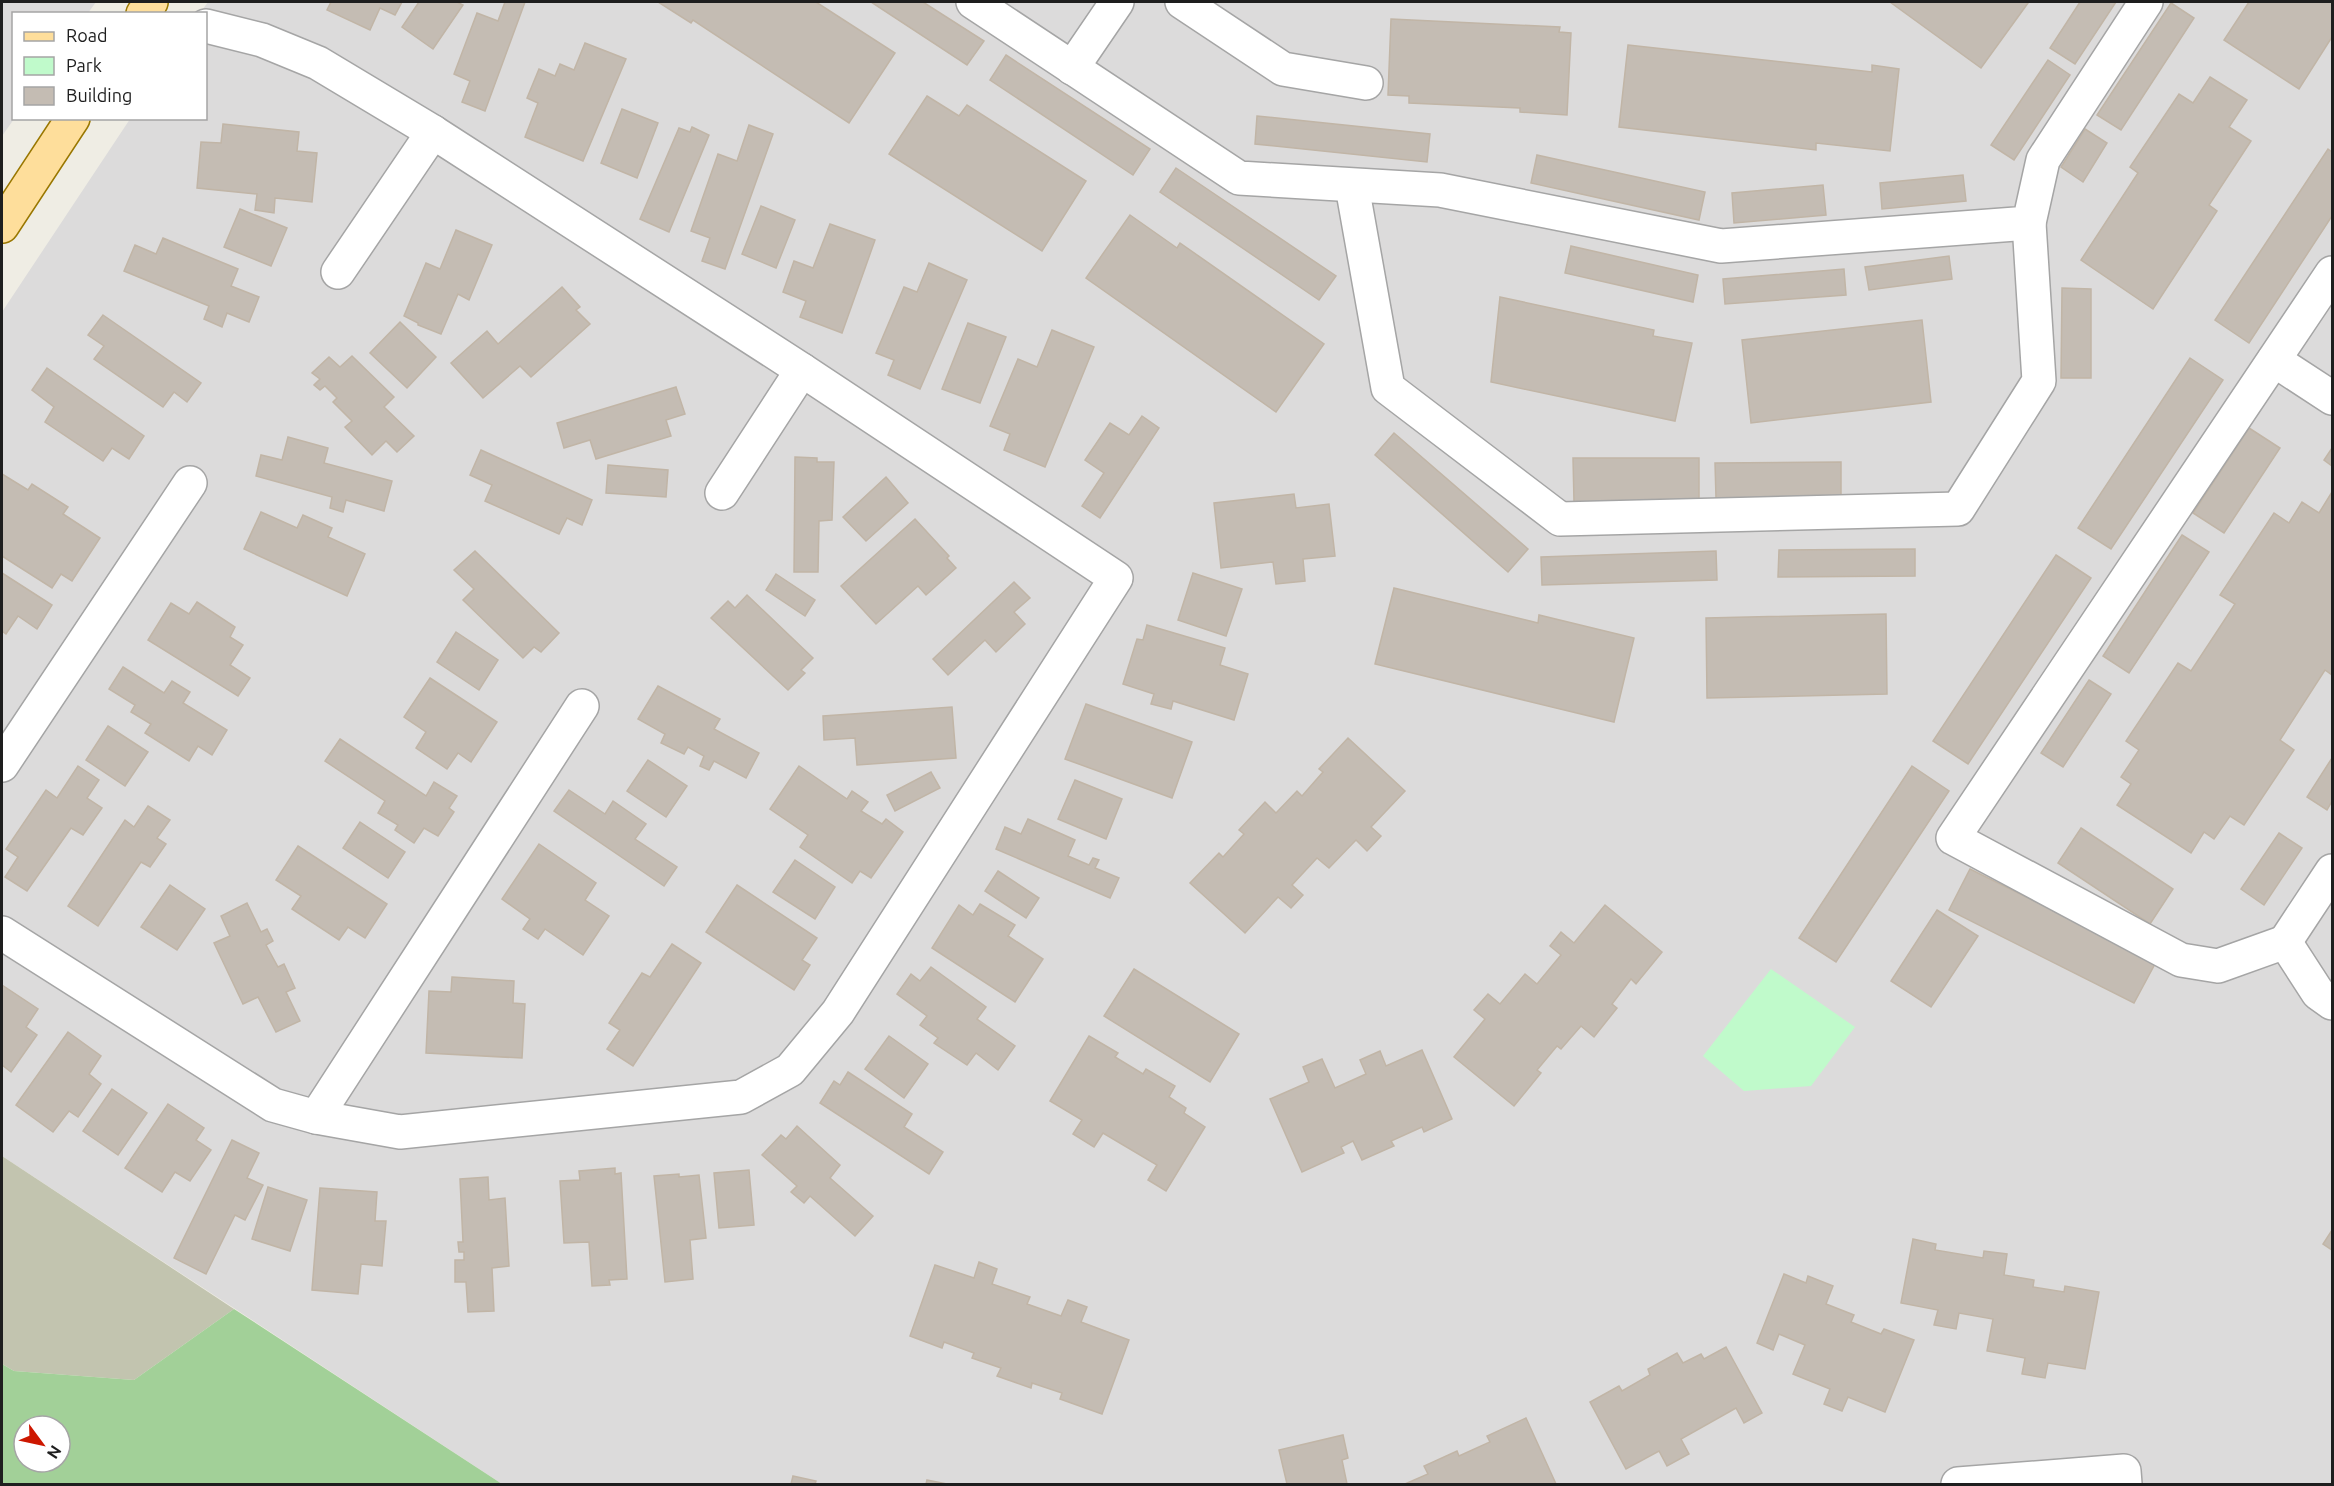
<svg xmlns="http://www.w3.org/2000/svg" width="2334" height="1486" viewBox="0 0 2334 1486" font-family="Ubuntu,sans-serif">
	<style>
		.residential { fill: #dcdbdb }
		.construction { fill: #c2c4af }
		.forest { fill: #a2d098; fill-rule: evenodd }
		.park { fill: #c0facb }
		.building { fill: #c4bcb3; stroke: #c1b5a6; stroke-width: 1.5 }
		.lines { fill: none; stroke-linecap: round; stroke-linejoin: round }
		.minor-casing { stroke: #a5a5a5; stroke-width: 36 }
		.major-casing { stroke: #970; stroke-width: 36 }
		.minor { stroke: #fff; stroke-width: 33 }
		.major { stroke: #fede9b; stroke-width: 33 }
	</style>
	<rect width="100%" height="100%" fill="#efede4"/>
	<!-- residential -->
	<g class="residential">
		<polygon points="2,2 96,2 88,13 14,14 14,119 2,136"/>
		<polygon points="208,2 2332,2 2332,1484 502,1484 2,1156 2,312 130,119 206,118 206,14 200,13"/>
	</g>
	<!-- construction -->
	<polygon class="construction" points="2,1156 234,1309 134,1380 14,1371 2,1364"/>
	<!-- forest -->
	<path class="forest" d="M 234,1309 L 502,1484 L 2,1484 L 2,1364 L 14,1371 L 134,1380 ZM 24,1426 L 60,1426 L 60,1462 L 24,1462 Z"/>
	<!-- park -->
	<polygon class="park" points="1771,969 1855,1027 1811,1086 1744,1091 1703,1056"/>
	<!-- building -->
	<g class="building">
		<polygon points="331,2 402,2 395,15 380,8 370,30 327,10"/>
		<polygon points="419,2 457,2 463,5 433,49 402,27"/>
		<polygon points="505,2 525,2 485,111 462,102 470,81 454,74 477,13 498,21"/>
		<polygon points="658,2 816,2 895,53 849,123 693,20 691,23"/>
		<polygon points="871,2 923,2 984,41 967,65"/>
		<polygon points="1890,2 2027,2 2028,3 1981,68"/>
		<polygon points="2080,2 2116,2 2075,64 2050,48"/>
		<polygon points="2249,2 2332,2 2332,37 2299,89 2224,40"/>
		<polygon points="2171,3 2194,18 2121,130 2097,115"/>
		<polygon points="1391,19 1560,27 1559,32 1571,33 1567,115 1520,112 1520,108 1409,103 1409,96 1388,95"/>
		<polygon points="585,43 626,59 583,161 525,137 538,103 527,98 539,69 555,76 560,64 574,70"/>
		<polygon points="1628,45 1872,72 1872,65 1899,69 1890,151 1816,143 1816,150 1619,127"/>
		<polygon points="1006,55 1150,149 1133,175 990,80"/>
		<polygon points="2048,60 2070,75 2014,160 1991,145"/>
		<polygon points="2210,77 2247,100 2229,127 2251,141 2209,205 2217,211 2153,309 2081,260 2138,173 2130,167 2179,94 2193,103"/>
		<polygon points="927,96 959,116 967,105 1086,181 1042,251 889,154"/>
		<polygon points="622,109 658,123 637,178 601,163"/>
		<polygon points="1257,116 1430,134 1427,162 1255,144"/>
		<polygon points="223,124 299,132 297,151 317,153 312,202 275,198 274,213 255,210 257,194 197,188 201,142 221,143"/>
		<polygon points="749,125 773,134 725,269 702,261 710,238 691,231 718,154 737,161"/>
		<polygon points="692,127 709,135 669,232 640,219 679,128 690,132"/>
		<polygon points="2085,129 2107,143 2083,182 2061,167"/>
		<polygon points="2328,149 2332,152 2332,216 2249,343 2215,320"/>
		<polygon points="1537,155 1705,192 1699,220 1531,183"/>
		<polygon points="1176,168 1336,276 1319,300 1160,192"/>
		<polygon points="1963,175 1966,201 1882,209 1880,183"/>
		<polygon points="1823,185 1826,215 1734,223 1732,193"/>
		<polygon points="761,206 795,220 776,268 742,254"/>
		<polygon points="240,209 287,228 271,266 224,247"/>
		<polygon points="1130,215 1177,248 1180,243 1324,344 1276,412 1086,278"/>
		<polygon points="830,224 875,240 842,333 800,317 806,301 783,292 794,261 813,268"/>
		<polygon points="456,230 492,245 469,300 458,294 441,334 418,325 418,323 404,316 426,263 440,269"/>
		<polygon points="163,238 238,269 231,286 259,297 249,322 227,313 222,327 204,319 209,306 124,271 135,245 156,254"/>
		<polygon points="1571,246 1698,275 1693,302 1565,273"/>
		<polygon points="1949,256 1952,279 1869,290 1865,267"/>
		<polygon points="929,263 967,280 920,389 888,375 894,360 876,353 904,287 917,292"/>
		<polygon points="1844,269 1846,295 1725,304 1723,279"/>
		<polygon points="562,287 580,307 576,310 590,324 531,377 520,366 483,398 451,363 487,331 498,344"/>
		<polygon points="2062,288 2091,289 2091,378 2061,378"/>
		<polygon points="1500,297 1654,330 1653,336 1692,343 1675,421 1491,382"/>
		<polygon points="103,315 201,383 187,402 174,392 163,407 94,359 104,346 88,335"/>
		<polygon points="1922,320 1931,402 1751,423 1742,340"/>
		<polygon points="400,322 436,357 407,388 370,353"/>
		<polygon points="968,323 1006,337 980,403 942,389"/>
		<polygon points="1052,330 1094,347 1045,467 1004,450 1010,434 990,426 1018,359 1037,367"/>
		<polygon points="352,356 394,397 384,407 414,436 397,452 386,441 372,455 345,427 352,421 333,402 337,398 325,386 320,390 314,385 320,379 312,373 329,357 340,367"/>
		<polygon points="2190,358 2223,380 2111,549 2078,528"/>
		<polygon points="47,368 144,436 129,459 112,448 103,461 45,422 54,407 32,390"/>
		<polygon points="676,387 685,414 666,420 671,436 596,459 590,440 564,448 557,423"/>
		<polygon points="1142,416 1159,428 1100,518 1082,506 1104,473 1085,460 1110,423 1129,435"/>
		<polygon points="2249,428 2280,448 2224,533 2193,513"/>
		<polygon points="1394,433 1528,549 1508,572 1375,455"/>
		<polygon points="288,437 328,448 324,463 392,481 384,511 346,500 343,512 330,508 332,497 256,476 261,455 282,460"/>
		<polygon points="2332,448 2332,466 2324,460"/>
		<polygon points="481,450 592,500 582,525 567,518 559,534 485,501 492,485 470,475"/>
		<polygon points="795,457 817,458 817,462 834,462 832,520 819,521 818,572 794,572"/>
		<polygon points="1573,458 1699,458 1699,502 1574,502"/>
		<polygon points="1841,462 1841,498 1716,498 1715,463"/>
		<polygon points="608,465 668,470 666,497 606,493"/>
		<polygon points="2,474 28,490 32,484 68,507 63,514 100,538 72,581 61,574 52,588 2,556"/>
		<polygon points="886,477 908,503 866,541 843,517"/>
		<polygon points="2332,492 2332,675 2325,670 2280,740 2294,750 2244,825 2230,816 2214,839 2204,832 2191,853 2117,805 2131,784 2121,777 2139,750 2126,741 2178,663 2191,671 2235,604 2220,595 2274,513 2289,523 2302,502 2319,513"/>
		<polygon points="1294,494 1296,508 1329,504 1335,556 1303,559 1305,581 1276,584 1273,562 1221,568 1214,503"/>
		<polygon points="261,512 297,528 303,515 332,528 328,537 365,554 347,596 244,549"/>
		<polygon points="915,519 949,556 947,558 956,568 926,595 918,586 876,624 841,586"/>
		<polygon points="2182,535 2209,552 2129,673 2103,656"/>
		<polygon points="1915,549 1915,576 1778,577 1779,550"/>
		<polygon points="475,551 559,633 541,652 534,647 523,658 463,600 474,589 454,570"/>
		<polygon points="1716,551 1717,580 1542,585 1541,557"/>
		<polygon points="2056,555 2091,578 1968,764 1933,741"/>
		<polygon points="2,573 52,605 37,629 18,616 6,634 2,631"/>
		<polygon points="1193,573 1242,589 1226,636 1178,620"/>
		<polygon points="776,574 815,600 805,616 766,590"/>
		<polygon points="1014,582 1030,598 1014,612 1025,624 996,652 985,640 948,675 933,659"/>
		<polygon points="1394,588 1538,623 1539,615 1634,638 1614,722 1375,664"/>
		<polygon points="747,595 813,658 801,670 805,673 788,690 711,618 728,601 735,608"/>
		<polygon points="197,602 235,627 230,637 243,645 230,665 250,678 238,696 148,640 171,603 189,614"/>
		<polygon points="1886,614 1887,694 1707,698 1706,618"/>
		<polygon points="1147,625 1225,648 1220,665 1248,674 1234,720 1173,701 1171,709 1151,704 1154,694 1123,684 1137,639 1143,640"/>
		<polygon points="456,632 498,660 479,690 437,662"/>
		<polygon points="123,667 164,693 172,681 190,692 183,703 227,730 212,755 198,746 189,761 145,733 151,724 131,712 135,705 109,689"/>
		<polygon points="430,678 497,722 471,762 458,753 447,769 416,748 426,732 404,717"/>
		<polygon points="2089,680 2111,694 2063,767 2041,753"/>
		<polygon points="658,686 720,719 714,729 759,753 746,778 714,761 709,770 700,766 704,756 688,747 684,754 661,743 665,734 638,719"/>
		<polygon points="1086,704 1192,742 1172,798 1065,759"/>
		<polygon points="952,707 956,758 857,765 855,738 824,740 823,716"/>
		<polygon points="108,726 148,752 125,786 86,760"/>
		<polygon points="1348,738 1405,791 1371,827 1381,836 1367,851 1356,840 1329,868 1317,858 1292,885 1303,895 1291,908 1278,897 1245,933 1190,883 1219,853 1223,857 1244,834 1239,830 1265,802 1276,813 1297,791 1302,796 1323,772 1319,769"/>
		<polygon points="340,739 426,796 434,782 457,796 449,808 454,812 438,836 424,828 414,843 395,830 398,825 378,813 385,801 325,761"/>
		<polygon points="2332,758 2332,801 2327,810 2307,797"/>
		<polygon points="648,760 687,786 666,817 627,791"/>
		<polygon points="78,766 99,780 87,798 102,808 83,835 71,828 27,891 5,877 18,857 6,849 46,790 57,798"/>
		<polygon points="799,766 847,799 852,791 868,802 861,811 882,824 886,819 903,832 871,878 860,871 852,883 800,847 808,835 770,809"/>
		<polygon points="1912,766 1949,791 1836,962 1799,938"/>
		<polygon points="931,772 940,788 895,811 887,795"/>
		<polygon points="1075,780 1122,799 1106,839 1058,819"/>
		<polygon points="569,790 605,814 613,801 646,824 635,839 677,867 664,886 554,811"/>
		<polygon points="148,806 170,820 157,838 166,844 150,867 141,862 98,926 68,906 125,820 134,827"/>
		<polygon points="1028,819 1075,840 1068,856 1089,865 1093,858 1099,860 1095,868 1119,878 1110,898 996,849 1005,827 1021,834"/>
		<polygon points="360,822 405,852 388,878 343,848"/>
		<polygon points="2081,828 2173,889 2150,924 2058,863"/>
		<polygon points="2279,833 2302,848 2264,905 2241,889"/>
		<polygon points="539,844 596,883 585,900 609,916 583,955 545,929 538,939 523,929 530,919 502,899"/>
		<polygon points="298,846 387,904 365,938 348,927 339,940 292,909 301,896 276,880"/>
		<polygon points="795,860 835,887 815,919 773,892"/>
		<polygon points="1970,869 2156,962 2134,1003 1949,910"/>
		<polygon points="998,871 1039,898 1026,918 985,891"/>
		<polygon points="170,885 205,909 177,950 141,927"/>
		<polygon points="737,885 817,938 802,960 810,965 794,990 706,932"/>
		<polygon points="247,903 261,932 267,929 273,941 266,945 278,967 284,964 295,988 286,992 300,1021 276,1032 258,997 243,1004 214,943 230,936 221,916"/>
		<polygon points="980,904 1015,925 1008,936 1043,959 1015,1002 932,948 959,905 973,915"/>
		<polygon points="1605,905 1662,952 1636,984 1631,979 1612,1004 1617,1008 1594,1037 1581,1026 1561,1049 1557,1046 1537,1070 1541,1073 1514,1106 1454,1057 1485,1019 1474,1010 1488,994 1500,1004 1525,974 1537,984 1561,955 1550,946 1561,932 1574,943"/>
		<polygon points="1937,910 1978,936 1931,1007 1891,981"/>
		<polygon points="672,944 701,963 633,1066 607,1049 620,1030 609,1023 642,973 650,977"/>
		<polygon points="931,967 986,1007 977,1019 1015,1046 998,1070 976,1053 967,1065 934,1043 938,1038 920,1025 927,1016 897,994 911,974 920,981"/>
		<polygon points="1134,969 1239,1034 1210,1082 1104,1016"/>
		<polygon points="452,977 514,981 513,1003 525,1004 522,1058 426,1053 429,991 451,992"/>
		<polygon points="2,985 38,1009 26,1027 37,1035 11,1072 2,1065"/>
		<polygon points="68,1032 101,1056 89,1074 101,1084 78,1117 69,1111 53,1132 16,1105"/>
		<polygon points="889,1036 928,1064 904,1098 865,1069"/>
		<polygon points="1089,1036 1118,1053 1115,1057 1143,1074 1146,1069 1175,1086 1169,1097 1186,1108 1184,1113 1205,1127 1166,1191 1148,1180 1157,1165 1103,1133 1094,1147 1073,1134 1082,1120 1050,1101"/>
		<polygon points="1422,1050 1452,1119 1424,1132 1422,1127 1391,1141 1394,1146 1362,1160 1353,1141 1341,1147 1344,1153 1302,1172 1270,1099 1309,1082 1303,1067 1322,1059 1335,1088 1366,1074 1360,1060 1380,1051 1386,1066"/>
		<polygon points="848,1072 912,1114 904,1127 943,1152 929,1174 820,1103 834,1081 840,1085"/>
		<polygon points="112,1089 147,1113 118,1155 83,1131"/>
		<polygon points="168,1104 204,1128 196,1140 211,1150 190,1181 175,1172 162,1192 125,1168"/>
		<polygon points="797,1126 840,1165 830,1178 873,1216 855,1236 810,1196 804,1203 791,1192 797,1186 762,1155 781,1135 786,1139"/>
		<polygon points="232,1140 259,1153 247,1178 263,1185 245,1220 235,1215 206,1274 174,1258"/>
		<polygon points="615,1168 615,1174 621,1173 627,1279 609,1280 610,1285 592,1286 589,1242 564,1243 560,1181 580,1180 579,1171"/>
		<polygon points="749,1170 754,1225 719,1228 714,1173"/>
		<polygon points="679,1174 679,1177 699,1175 706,1238 690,1240 693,1279 665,1282 654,1176"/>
		<polygon points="488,1177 489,1200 505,1198 509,1266 492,1268 494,1311 468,1312 466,1282 455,1282 455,1260 464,1260 464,1252 459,1252 458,1242 463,1242 460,1179"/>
		<polygon points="268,1187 307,1200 290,1251 252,1239"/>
		<polygon points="320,1188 377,1192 375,1221 386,1221 382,1266 361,1264 358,1294 312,1290"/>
		<polygon points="2332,1230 2332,1250 2323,1244"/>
		<polygon points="1913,1239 1936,1244 1935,1250 1983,1258 1984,1251 2007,1254 2004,1275 2034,1280 2033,1287 2064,1292 2065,1286 2099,1292 2085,1369 2048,1363 2045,1378 2022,1374 2025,1358 1987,1351 1993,1319 1959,1313 1956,1329 1934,1325 1938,1310 1901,1303"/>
		<polygon points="979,1262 997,1269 992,1284 1030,1297 1027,1304 1061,1316 1068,1300 1087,1307 1081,1322 1129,1340 1102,1414 1060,1399 1062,1393 1032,1383 1031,1388 997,1376 1001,1368 972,1358 974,1353 944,1342 942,1348 910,1336 935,1265 974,1278"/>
		<polygon points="1784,1274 1806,1283 1808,1276 1833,1286 1826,1304 1854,1315 1851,1322 1881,1334 1884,1329 1914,1340 1885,1412 1848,1397 1842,1411 1824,1404 1830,1389 1793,1374 1805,1345 1779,1334 1773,1350 1757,1343"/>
		<polygon points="1726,1347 1762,1413 1744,1423 1736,1408 1681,1439 1689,1454 1667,1466 1659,1451 1626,1469 1590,1402 1619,1386 1622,1391 1650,1375 1648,1369 1677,1353 1683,1363 1701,1354 1704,1359"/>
		<polygon points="1526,1418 1556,1484 1405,1484 1428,1474 1424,1466 1457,1451 1459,1456 1490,1442 1487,1436"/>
		<polygon points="1343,1435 1348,1458 1342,1460 1347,1484 1287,1484 1279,1450"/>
		<polygon points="793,1476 816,1481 815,1484 791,1484"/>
		<polygon points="927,1480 947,1484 926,1484"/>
	</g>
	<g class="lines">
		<!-- minor casing -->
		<g class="minor-casing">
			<g id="minor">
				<polyline points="973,2 1239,178 1440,190 1721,246 2029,223 2043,160 2146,2"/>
				<polyline points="1182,2 1283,69 1366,83"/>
				<polyline points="1072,68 1117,2"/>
				<polyline points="1352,186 1388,388 1560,519 1958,509 2039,381 2029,223"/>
				<polyline points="338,272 433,132"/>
				<polyline points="2332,273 1953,838 2181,960 2218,966 2285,942 2318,993 2332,1003"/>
				<polyline points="2274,360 2332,398"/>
				<polyline points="722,493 802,370"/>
				<polyline points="2,765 190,483"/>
				<polyline points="2,933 273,1105 316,1117 400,1132 741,1097 790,1070 838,1012 1116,578 802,370 433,132 318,63 262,40 206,26"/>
				<polyline points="2285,942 2332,871"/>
				<polyline points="316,1117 582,706"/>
				<polyline points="1958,1484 2124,1471 2125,1484"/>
			</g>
		</g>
		<!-- major casing -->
		<g class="major-casing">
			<g id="major">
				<polyline points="143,14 151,2"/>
				<polyline points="2,226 73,118"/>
			</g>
		</g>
		<!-- minor -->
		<use href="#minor" class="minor"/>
		<!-- major -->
		<use href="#major" class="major"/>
	</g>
	<!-- border -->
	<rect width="2334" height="1486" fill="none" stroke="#1e1e1e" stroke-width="6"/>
	<!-- legend -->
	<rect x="12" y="12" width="195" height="108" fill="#ffffff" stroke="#a5a5a5" stroke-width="1.5"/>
	<rect x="24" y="32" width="30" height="9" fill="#fede9b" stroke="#a5a5a5" stroke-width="1.5"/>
	<text x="66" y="42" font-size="18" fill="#1e1e1e">Road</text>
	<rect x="24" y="57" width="30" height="18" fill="#c0facb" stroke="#a5a5a5" stroke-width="1.5"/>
	<text x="66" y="72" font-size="18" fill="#1e1e1e">Park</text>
	<rect x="24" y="87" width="30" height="18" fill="#c4bcb3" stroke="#a5a5a5" stroke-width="1.5"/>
	<text x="66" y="102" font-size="18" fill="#1e1e1e">Building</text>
	<!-- north arrow -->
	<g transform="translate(42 1444) rotate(123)"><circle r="28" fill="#ffffff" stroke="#a5a5a5" stroke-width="1.5"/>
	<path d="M0-4.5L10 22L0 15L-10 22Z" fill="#cd1700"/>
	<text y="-9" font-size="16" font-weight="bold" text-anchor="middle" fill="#1e1e1e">N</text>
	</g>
</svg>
